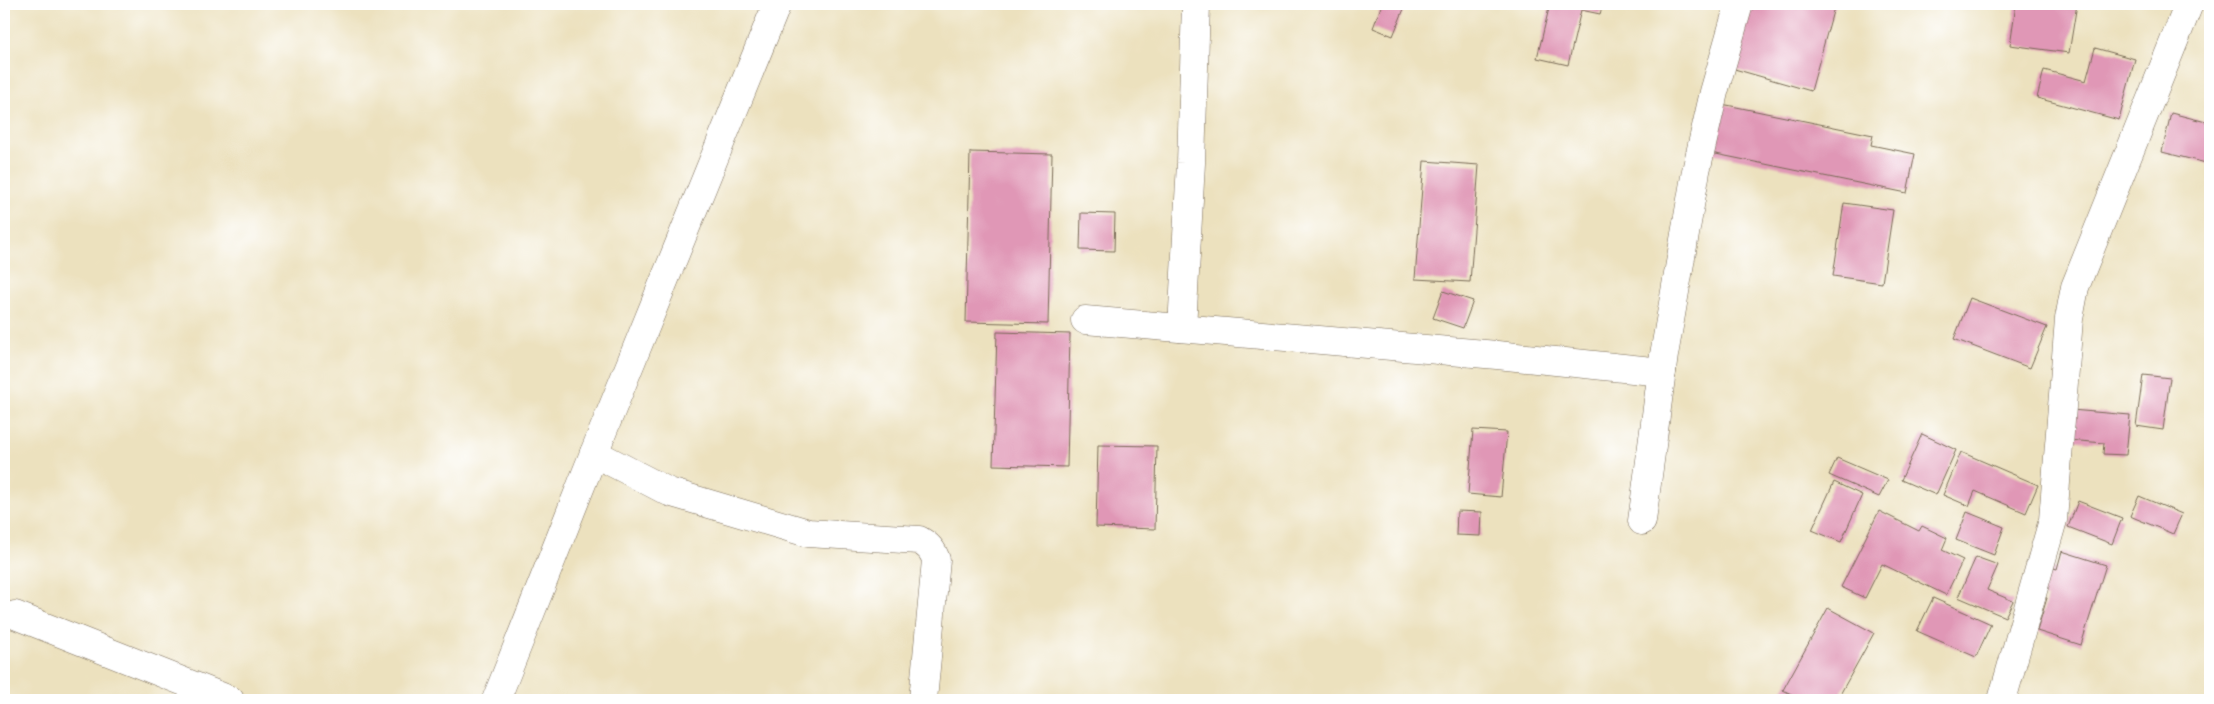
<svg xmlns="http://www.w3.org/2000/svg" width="2214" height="704" viewBox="0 0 2214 704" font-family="'Shantell Sans',sans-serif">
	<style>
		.building { fill: #e097b6 }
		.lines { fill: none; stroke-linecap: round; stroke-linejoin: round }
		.minor-casing { stroke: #796a56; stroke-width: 29 }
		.minor { stroke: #fff; stroke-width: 28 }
	</style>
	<rect width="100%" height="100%" fill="#fff"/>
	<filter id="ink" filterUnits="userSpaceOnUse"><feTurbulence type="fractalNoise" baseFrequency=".02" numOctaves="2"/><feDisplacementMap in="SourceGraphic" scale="10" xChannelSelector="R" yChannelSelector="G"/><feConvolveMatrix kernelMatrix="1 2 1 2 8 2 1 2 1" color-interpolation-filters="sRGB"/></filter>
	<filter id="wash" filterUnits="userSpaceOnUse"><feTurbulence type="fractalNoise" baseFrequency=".0096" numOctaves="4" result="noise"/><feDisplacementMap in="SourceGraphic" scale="20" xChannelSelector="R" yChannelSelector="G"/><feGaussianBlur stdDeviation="1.12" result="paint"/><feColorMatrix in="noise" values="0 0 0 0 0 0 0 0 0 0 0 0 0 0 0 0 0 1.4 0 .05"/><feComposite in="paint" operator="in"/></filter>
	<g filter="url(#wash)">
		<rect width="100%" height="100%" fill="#ece1be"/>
		<g id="blocks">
			<!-- building -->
			<g class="building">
				<polygon points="1382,4 1406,4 1393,36 1373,28"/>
				<polygon points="1550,4 1603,4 1600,14 1581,10 1568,65 1537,58"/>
				<polygon points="1706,4 1719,4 1718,8"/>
				<polygon points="1750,4 1835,4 1811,91 1731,68"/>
				<polygon points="2016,4 2077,4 2069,53 2010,45"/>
				<polygon points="2095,48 2135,59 2119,120 2037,98 2044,70 2086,81"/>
				<polygon points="1717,103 1873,135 1871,145 1915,154 1907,193 1706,152"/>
				<polygon points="2171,113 2210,123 2210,164 2162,152"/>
				<polygon points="970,152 1052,154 1048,324 966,322"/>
				<polygon points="1424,161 1479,165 1470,282 1415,279"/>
				<polygon points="1844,203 1893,210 1882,283 1833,276"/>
				<polygon points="1081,213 1115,214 1114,251 1080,250"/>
				<polygon points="1443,291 1473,301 1463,328 1433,318"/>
				<polygon points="1970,298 2047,327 2030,368 1954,339"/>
				<polygon points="997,332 1070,334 1067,467 993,465"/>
				<polygon points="2143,375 2170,378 2163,430 2136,426"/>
				<polygon points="2071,410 2130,415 2126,455 2103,454 2104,443 2068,440"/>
				<polygon points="1473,430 1507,432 1501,497 1468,494"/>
				<polygon points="1922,434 1956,450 1936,495 1901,480"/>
				<polygon points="1098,445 1157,446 1155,529 1096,527"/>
				<polygon points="1961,452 2038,485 2026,513 1975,491 1969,506 1943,495"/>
				<polygon points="1837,458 1888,480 1879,497 1829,475"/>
				<polygon points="1834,482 1862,495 1841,542 1812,530"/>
				<polygon points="2139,496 2182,514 2173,534 2130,516"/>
				<polygon points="2078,501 2122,518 2112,544 2068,527"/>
				<polygon points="1457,511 1482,512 1481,536 1456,535"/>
				<polygon points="1879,511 1919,531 1922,526 1947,538 1942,550 1963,560 1946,595 1882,564 1865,598 1841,587"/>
				<polygon points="1967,512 2004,527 1994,555 1956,540"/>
				<polygon points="2062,551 2106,565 2081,645 2037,631 2047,598 2037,595 2046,566 2057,569"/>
				<polygon points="1976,557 1998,565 1987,590 2013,601 2005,617 1958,597"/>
				<polygon points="1933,598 1991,624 1976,657 1917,631"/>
				<polygon points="1828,608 1874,633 1837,700 1803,700 1783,690"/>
			</g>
		</g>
	</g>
	<g filter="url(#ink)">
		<use href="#blocks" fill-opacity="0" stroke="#796a56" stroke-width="1"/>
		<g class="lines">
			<!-- minor casing -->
			<g class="minor-casing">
				<g id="minor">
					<polyline points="1085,320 1497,355 1662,372"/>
					<polyline points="1182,328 1191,163 1196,4"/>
					<path d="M 594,453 L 669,492 L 808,533 L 919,540 C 928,545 933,550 936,560 L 923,700"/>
					<polyline points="1642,521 1664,355 1696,171 1714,92 1739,4"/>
					<polyline points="15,615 230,700"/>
					<polyline points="496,700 594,453 777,4"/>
					<polyline points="2002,700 2053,520 2069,319 2075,287 2189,4"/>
				</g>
			</g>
			<!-- minor -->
			<use href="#minor" class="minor"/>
		</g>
	</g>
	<!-- margin -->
	<rect width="2214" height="704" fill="none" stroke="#fff" stroke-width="20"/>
</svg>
